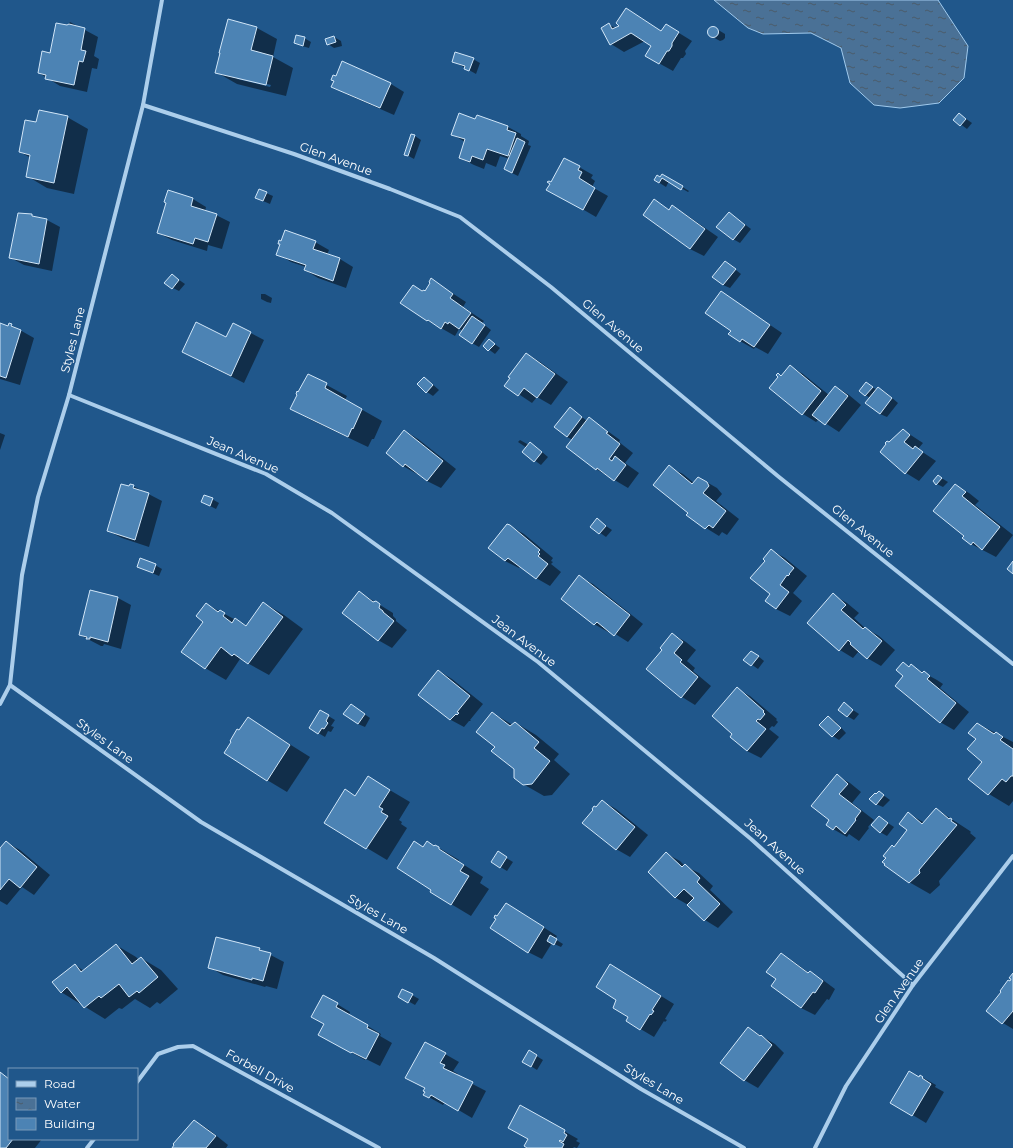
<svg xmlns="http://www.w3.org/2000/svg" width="1013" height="1148" viewBox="0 0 1013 1148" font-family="Montserrat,sans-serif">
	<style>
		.water { fill: url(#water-ripples); stroke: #a0caed }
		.shadow { fill: #0007; fill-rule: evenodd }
		.building { fill: #4c83b4; stroke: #d1e6f8 }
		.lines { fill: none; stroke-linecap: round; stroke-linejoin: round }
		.minor { stroke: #acceeb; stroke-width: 4 }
		.labels { text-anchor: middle; stroke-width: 3; stroke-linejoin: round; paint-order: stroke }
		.street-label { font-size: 12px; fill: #fff; stroke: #20578b }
	</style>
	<defs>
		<pattern id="water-ripples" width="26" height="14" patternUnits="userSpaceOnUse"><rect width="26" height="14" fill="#4a7196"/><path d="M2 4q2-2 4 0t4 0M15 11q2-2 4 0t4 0" fill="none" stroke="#4b5b6a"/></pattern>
	</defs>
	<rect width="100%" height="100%" fill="#20578b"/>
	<!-- water -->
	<polygon class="water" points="714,0 938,0 968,46 964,78 939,103 900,108 874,105 850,83 841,48 811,33 763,34 748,28"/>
	<!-- shadow -->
	<g class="shadow">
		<polygon points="640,17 662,32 666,25 692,41 685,51 686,54 683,58 681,58 673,71 646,56 653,46 645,41 624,52 611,44 609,25 616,28"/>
		<polygon points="70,22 98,37 94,56 99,59 97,69 92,68 87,92 60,86 39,73"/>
		<path d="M 257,28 L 277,39 L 273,57 L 293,68 L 286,96 L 237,84 L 216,72 L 221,53 ZM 237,77 L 271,85 L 270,87 L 237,79 Z"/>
		<polygon points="711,28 715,28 725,34 725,38 723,40 720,41 709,35 709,32"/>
		<polygon points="334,37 341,41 342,46 334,48 328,44"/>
		<polygon points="304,38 311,42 309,48 302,46 295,43"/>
		<polygon points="473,59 480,63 476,74 453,61"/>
		<polygon points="343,63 391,84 404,92 394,115 346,94 333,86"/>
		<polygon points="959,114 972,123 967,129 955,120"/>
		<polygon points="477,116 508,127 521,134 521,136 529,141 528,145 531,146 518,176 512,173 510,159 500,156 496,167 486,163 484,169 474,165 460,158 465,142 452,134 476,120"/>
		<polygon points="67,117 88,129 74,194 47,188 27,176 31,158 20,152 37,124"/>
		<polygon points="415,136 421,140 414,159 405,154"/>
		<polygon points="565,159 593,175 591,178 595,181 592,187 608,196 596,217 548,189"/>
		<polygon points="663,175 689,191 688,192 669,181 666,187 655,180 661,179"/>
		<polygon points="168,192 193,199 206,207 205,211 216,215 230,222 222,249 208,245 207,251 172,240 158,233 167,202"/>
		<polygon points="266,193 273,196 270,204 256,198"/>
		<polygon points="654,201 670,210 672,206 685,214 718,237 704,256 690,249 644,215"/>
		<polygon points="30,215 47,220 60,227 52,271 24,265 11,258"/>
		<polygon points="735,217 751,229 740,243 733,239"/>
		<polygon points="315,242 329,250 327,255 340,259 353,267 346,288 318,278 305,270 306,267 291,262 278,254"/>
		<polygon points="726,262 741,274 730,288 723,285"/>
		<polygon points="172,275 185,284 179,291 173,288"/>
		<polygon points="432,280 466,302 463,307 484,321 482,323 491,330 479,347 472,343 463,331 459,329 455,336 427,320 413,286 425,292 431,283"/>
		<polygon points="721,292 782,333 768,354 755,347 754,349 740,341"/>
		<polygon points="261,294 265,294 272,298 271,303 267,302 261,299"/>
		<polygon points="0,324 9,327 10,325 11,325 34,338 20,385 0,379"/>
		<polygon points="233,324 264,340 244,383 183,352 227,338"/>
		<polygon points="489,340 500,348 495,354 484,346"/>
		<polygon points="527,354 540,362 568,382 551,405 537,397 532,403 505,385"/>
		<polygon points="790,366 803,374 829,395 836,387 849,395 861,405 839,432 819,419 816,422 803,414 770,388"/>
		<polygon points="308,375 347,396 345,400 382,421 374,439 372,439 368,447 311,420 291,409"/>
		<polygon points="424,378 430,382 439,390 433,396 427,392"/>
		<polygon points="866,383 877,390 878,388 885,392 898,403 887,417 880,414 870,398 860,391"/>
		<polygon points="570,408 587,421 589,419 602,427 620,440 619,442 633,453 625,463 639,473 628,488 596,469 573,440 567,437"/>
		<polygon points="903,430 923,443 918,449 936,461 919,481 906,473 890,443"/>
		<polygon points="405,431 418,439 456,469 441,488 427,481 417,473 417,474 403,466"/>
		<polygon points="0,433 5,435 0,450"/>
		<polygon points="520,440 529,445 536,447 548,457 541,465 523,452 527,448 518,442"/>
		<polygon points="669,467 683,474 694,483 703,480 717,488 722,494 716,501 739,519 727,535 722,532 719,536 706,528 688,515 689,513"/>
		<polygon points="938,476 948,482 943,487 937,484"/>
		<polygon points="955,485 969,493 979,501 975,505 1013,535 996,557 971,544 965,536"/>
		<polygon points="133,486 162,501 149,547 122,538 108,531 130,487"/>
		<polygon points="212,499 219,503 216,509 202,502"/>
		<polygon points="597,520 612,530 606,537 592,527"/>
		<polygon points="510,526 524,534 553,558 551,561 553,562 551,564 561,572 550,586 536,578 520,566 519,568 505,561"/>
		<polygon points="771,550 785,558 807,576 793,593 802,601 790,616 776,609 766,560"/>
		<polygon points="155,565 162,569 159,576 138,567"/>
		<polygon points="580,577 593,584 643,624 628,642 609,630 608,632 594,624"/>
		<polygon points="359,592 393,613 393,616 396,619 396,621 407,630 392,648 378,640"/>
		<polygon points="833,595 847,603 859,613 854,618 865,628 879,636 895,650 881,666 867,658 859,651 853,658 840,650"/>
		<polygon points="118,598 131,605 121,649 104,644 103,646 101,646 80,635"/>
		<polygon points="264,603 284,615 303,629 269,675 240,659 226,680 205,668 205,622 206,604 247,626"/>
		<polygon points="672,634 686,642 696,650 687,661 695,668 693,671 711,686 695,705 682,697 663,649"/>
		<polygon points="758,656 764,661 758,669 745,660"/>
		<polygon points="903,663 910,667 911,666 937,680 943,684 940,688 969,712 954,730 940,722 905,676"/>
		<polygon points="439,671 452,679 483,704 470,720 471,721 469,721 464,727 451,720 420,695"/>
		<polygon points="737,689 750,696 777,719 776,720 778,722 774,727 772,726 769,729 779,737 761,758 747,751 731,737 734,733"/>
		<polygon points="844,704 859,714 854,720 847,716"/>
		<polygon points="357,709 370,718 365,727 358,724"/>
		<polygon points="320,711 335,720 331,726 334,727 331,732 328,731 325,737 310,728"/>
		<polygon points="492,713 513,725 516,723 536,735 559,754 554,760 570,774 552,795 544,796 523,784 515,769 496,747"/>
		<polygon points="828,717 835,721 846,733 839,740 833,736 821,725"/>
		<polygon points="248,718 310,757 287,792 267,780 239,731"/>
		<polygon points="978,724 1013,742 1013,801 1009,806 989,794 970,779 984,762 977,739"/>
		<polygon points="837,776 850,783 861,792 852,803 874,820 868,827 869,828 859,841 849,834 847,837 833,829 830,820"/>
		<polygon points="388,789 410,802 399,820 402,822 401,824 407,828 387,860 325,823 356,797"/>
		<polygon points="879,792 890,800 883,807 876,804 876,795"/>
		<polygon points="602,801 616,809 648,835 630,857 616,849 594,810"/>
		<polygon points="936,809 970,831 971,832 970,833 976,838 939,881 940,885 930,894 909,882 895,848 909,830 909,814 925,823"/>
		<polygon points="879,817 894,827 887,836 880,832"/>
		<polygon points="6,842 20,850 50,875 34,895 22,887 7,905 0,901 0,849"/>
		<polygon points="414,842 424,848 427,842 439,848 459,860 458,861 483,877 480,883 489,889 471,916 451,904 433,889"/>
		<polygon points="498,853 513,862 507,871 492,862"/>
		<polygon points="667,854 680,861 685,866 699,873 713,886 710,890 733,912 718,928 705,920 690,906 676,898 649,872"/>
		<polygon points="520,912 557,936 555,939 563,944 561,947 552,943 542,959 528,952 498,918"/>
		<polygon points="116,945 136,957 139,960 141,958 161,970 178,989 160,1004 157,1002 150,1008 135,999 122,1009 119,1008 105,1019 61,992 75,965 84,971"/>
		<polygon points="259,949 284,962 277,989 266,986 265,987 223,975 209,967"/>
		<polygon points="781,954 794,962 809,973 823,980 835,989 829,1000 827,999 815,1015 801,1008 777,979"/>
		<polygon points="624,973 674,1004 665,1019 667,1020 665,1022 664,1021 654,1037 627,1021 630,1017"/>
		<polygon points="1013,974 1013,1029 1003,1023 987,1011 1011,982"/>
		<polygon points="403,990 419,999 415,1005 399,996"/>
		<polygon points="337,1004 350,1012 349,1015 381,1034 380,1036 392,1043 380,1066 366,1059 365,1060 320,1035"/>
		<polygon points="748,1028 775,1044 784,1053 758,1088 744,1080"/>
		<polygon points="530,1052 543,1060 537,1070 524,1062"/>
		<polygon points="445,1054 459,1062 453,1071 458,1074 457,1076 486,1091 472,1118 445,1102 443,1105 425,1095 426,1091 424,1090"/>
		<polygon points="0,1073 9,1078 9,1139 42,1139 35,1148 0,1148"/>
		<polygon points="920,1076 936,1085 935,1087 944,1092 926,1123 891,1102"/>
		<polygon points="521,1107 578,1139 576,1141 580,1143 577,1148 574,1147 573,1148 529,1148 529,1139"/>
		<polygon points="195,1121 208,1129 228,1145 226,1148 173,1148"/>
	</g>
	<!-- building -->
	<g class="building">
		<polygon points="626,8 661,31 666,24 679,32 672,43 672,46 669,51 667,51 659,64 645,56 651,46 631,33 610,45 601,28 609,23 612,29 619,26 616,23"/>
		<polygon points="228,19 257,27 251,50 273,56 266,85 215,73 220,53 219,53"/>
		<polygon points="56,23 67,25 69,24 85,28 81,50 86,51 83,62 79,61 74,85 45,79 46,75 38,73 42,51 50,53"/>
		<circle cx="713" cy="32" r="5.5"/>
		<polygon points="296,35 305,37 303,46 294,43"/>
		<polygon points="334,36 336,42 327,45 325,39"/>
		<polygon points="455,52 474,58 469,71 464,69 465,66 452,62"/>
		<polygon points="342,61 391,83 380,108 331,87 334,81 331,80 333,75 336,76"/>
		<polygon points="39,110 68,116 54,183 26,177 30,155 19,152 25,120 36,122"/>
		<polygon points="459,113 475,119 477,115 508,126 507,130 516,133 508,156 487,149 483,160 472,156 470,162 459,158 465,139 451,135"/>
		<polygon points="959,113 966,119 960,126 953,120"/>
		<polygon points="411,134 415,135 408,156 404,155"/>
		<polygon points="517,138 525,142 512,173 504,169"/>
		<polygon points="564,158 580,166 578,170 582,172 579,178 595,188 583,210 546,190 550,184 547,182 549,181 551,182"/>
		<polygon points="662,174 683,186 681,190 662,178 659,183 654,180 657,175 660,177"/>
		<polygon points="259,189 267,192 263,201 255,198"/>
		<polygon points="168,190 193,198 191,206 217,214 208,242 195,238 193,244 157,233 166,203 164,202"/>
		<polygon points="654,199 669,210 672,205 705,229 690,249 643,215"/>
		<polygon points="729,212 745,225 733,240 716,227"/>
		<polygon points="18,213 32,214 32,216 47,219 39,264 9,258"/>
		<polygon points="285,230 316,241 313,249 340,258 333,281 304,270 306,265 276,255 280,244 278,244 279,240 281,241"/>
		<polygon points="725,261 736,269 723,285 712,277"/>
		<polygon points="172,274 179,280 172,289 164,283"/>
		<polygon points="431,278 453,294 450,298 471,313 459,329 449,322 448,324 445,322 441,329 428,320 427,321 400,303 413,285 422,291 424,290 425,291 430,283 429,282"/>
		<polygon points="721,291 770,325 754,347 742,339 740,342 728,334 731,331 705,313"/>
		<polygon points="472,316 485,325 472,344 459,335"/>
		<polygon points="196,322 226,337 233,323 251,332 231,376 182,352"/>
		<polygon points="0,323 8,326 9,323 12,324 11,326 21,330 6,378 0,376"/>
		<polygon points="489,339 495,344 488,351 483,346"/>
		<polygon points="526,353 555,374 537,398 524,388 518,396 504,386 510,378 508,377"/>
		<polygon points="790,365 821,391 802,415 769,388 778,377 776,375 778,373 781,376"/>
		<polygon points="308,374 327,383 325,388 362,409 353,429 352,428 348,437 290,409 297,395 296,394 297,391 298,392"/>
		<polygon points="424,377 433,385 426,393 417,384"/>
		<polygon points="866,382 873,387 865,396 859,391"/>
		<polygon points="835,386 848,396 825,425 812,415"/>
		<polygon points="878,387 892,398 880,414 865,403"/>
		<polygon points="570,407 582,417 567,437 554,427"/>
		<polygon points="589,417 608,432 606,433 620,444 609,459 612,461 615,456 626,465 614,481 597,468 596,470 566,447"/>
		<polygon points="903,429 910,435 904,442 913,449 915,446 923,452 905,474 880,452 886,444 885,443 887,441 889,442"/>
		<polygon points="404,430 443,461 427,481 405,464 403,467 386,453"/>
		<polygon points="530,442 542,452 534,462 522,452"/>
		<polygon points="669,465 692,484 698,477 707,482 709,486 703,493 726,511 713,528 709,525 705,529 686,515 688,513 653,485"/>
		<polygon points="938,475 942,478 936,485 933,481"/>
		<polygon points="121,484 129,486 130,484 134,485 133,488 149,493 135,540 107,531"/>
		<polygon points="955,484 966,492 962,496 1000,527 982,550 973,542 971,545 962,538 964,536 933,511"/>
		<polygon points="204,495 213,498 210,506 201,502"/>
		<polygon points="597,518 606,526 599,534 590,527"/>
		<polygon points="507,524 510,525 540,550 538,552 540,554 538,556 548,564 536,579 508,558 505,561 488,548"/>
		<polygon points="771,549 794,568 789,574 790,574 788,576 787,575 780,585 789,592 776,609 765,601 770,594 750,578 765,561 763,559"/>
		<polygon points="140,558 156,564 153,573 137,567"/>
		<polygon points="1013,561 1013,574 1007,569"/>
		<polygon points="579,575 630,615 614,636 597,622 594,625 561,599"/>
		<polygon points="90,590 118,597 108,642 90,637 90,639 86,639 87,637 79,635"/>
		<polygon points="359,591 373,602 376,601 380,604 379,608 383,611 383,612 394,621 378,641 342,613"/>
		<polygon points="833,593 846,605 841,610 863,629 865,627 882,641 867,659 850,644 851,643 848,640 839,651 807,623"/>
		<polygon points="263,602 283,617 248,664 234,654 232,656 221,647 205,669 181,652 203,622 196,616 206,603 218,612 220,610 225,613 223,616 232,623 235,618 246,626"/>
		<polygon points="672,633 683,642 674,653 682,660 680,662 698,677 681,698 646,669 662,650 660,648"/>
		<polygon points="751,651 759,656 751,666 743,660"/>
		<polygon points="903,662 909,667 911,664 922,673 924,671 930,676 927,679 956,703 940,723 895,686 903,676 896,670"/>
		<polygon points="438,670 470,696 457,712 459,713 457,715 456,714 450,720 418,695"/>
		<polygon points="737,687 764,711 763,712 765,714 760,720 758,719 756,721 766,729 747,751 730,737 732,734 712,716"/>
		<polygon points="844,702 853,710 847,717 838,710"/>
		<polygon points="351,704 365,714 358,724 343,714"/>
		<polygon points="320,710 329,715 326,721 328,723 324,729 322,728 318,734 309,728"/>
		<polygon points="492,712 510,726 515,722 539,742 534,748 550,761 532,784 523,785 514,778 514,769 491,751 495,747 476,732"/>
		<polygon points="828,716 841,728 832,737 819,725"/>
		<polygon points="248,717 290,745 267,781 224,753 231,742 230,741 237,729 239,730"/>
		<polygon points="977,723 994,734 996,732 1003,737 1000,740 1013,749 1013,776 1011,776 1006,782 1002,779 988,795 968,779 982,762 967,749 976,739 968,733"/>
		<polygon points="837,774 848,784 839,794 861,811 855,819 856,820 845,834 836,826 833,830 826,825 829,820 811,806"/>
		<polygon points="368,776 390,790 379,807 383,809 381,812 388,816 366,849 324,823 345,789 355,796"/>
		<polygon points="879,791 884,795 876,805 869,799 875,793 876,794"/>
		<polygon points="602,800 635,827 616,850 582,823 593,810 592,809 594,806 596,807"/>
		<polygon points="936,808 949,819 950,818 952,819 951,821 957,825 919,870 920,873 909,883 884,865 885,864 882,862 886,858 883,856 892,845 894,847 907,830 899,824 908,812 922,824"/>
		<polygon points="879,816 888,823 880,833 871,825"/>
		<polygon points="6,841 37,867 20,888 9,879 0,890 0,848"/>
		<polygon points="414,841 423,847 427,841 434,846 435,845 439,847 439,849 464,865 460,871 469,876 451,905 430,892 431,890 397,868"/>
		<polygon points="498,851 507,857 500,868 491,862"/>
		<polygon points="666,852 682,867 685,864 700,878 697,882 720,904 704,921 687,905 694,898 684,889 675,898 648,872"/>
		<polygon points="506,903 544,927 528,953 490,928 496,919 494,918 495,915 497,916"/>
		<polygon points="550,935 557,939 554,945 547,941"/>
		<polygon points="216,937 260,948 259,950 271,953 263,981 252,978 252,980 208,968"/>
		<polygon points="116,944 132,964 141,957 158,977 139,993 137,991 129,997 119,984 101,998 99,996 84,1008 67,987 61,993 52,982 75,964 81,972"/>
		<polygon points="781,953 808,973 810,971 823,981 815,993 813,992 801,1008 771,986 776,979 766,972"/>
		<polygon points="610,964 661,996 652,1010 654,1011 651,1015 650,1014 640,1030 626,1021 628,1017 613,1008 616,1000 596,987"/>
		<polygon points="1013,973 1013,1011 1002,1024 986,1011 1001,992 1000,991 1008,980 1010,981 1011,979 1009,978"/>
		<polygon points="402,989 413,994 408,1003 398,997"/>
		<polygon points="323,995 338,1003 336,1007 368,1025 367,1028 379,1034 366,1059 352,1052 351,1053 318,1035 324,1024 311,1017"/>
		<polygon points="748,1027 760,1036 761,1035 772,1045 744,1081 720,1063"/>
		<polygon points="425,1042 446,1053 440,1063 445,1065 443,1068 473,1082 458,1111 431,1095 429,1098 423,1095 425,1092 423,1091 425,1088 405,1078"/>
		<polygon points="529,1050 537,1055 531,1067 522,1062"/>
		<polygon points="909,1071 919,1077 920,1075 923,1077 922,1078 931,1084 912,1116 890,1103"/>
		<polygon points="0,1072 9,1079 9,1139 13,1139 6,1148 0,1148"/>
		<polygon points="520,1105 565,1130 564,1133 567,1135 563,1142 560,1140 559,1141 564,1144 562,1148 527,1148 524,1146 528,1139 508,1128"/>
		<polygon points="194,1120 216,1136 206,1148 172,1148 174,1145 173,1144"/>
	</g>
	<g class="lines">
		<!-- minor -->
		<g class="minor">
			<polyline points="143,105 294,154 390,189 460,217 551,287 779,477 1013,664"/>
			<polyline points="69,395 266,474 332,513 538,662 751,839 913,985"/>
			<polyline points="10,685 201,822 434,958 641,1089 744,1148"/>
			<polyline points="0,704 10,685 22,575 38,497 69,395 143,105 162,0"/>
			<polyline points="137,1082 158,1054 178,1047 193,1046 379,1148"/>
			<polyline points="87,1148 94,1139"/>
			<polyline points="815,1148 846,1086 913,985 1013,856"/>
		</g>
	</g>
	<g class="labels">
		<!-- street labels -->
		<g class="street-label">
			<text transform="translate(336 159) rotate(20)" y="4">Glen Avenue</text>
			<text transform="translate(613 326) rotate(40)" y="4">Glen Avenue</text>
			<text transform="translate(73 340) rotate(-76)" y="4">Styles Lane</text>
			<text transform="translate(243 455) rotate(23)" y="4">Jean Avenue</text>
			<text transform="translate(863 531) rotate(39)" y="4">Glen Avenue</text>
			<text transform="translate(524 641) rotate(37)" y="4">Jean Avenue</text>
			<text transform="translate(105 741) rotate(36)" y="4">Styles Lane</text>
			<text transform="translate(775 847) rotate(42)" y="4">Jean Avenue</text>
			<text transform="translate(378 914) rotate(30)" y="4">Styles Lane</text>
			<text transform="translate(899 991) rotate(-55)" y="4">Glen Avenue</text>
			<text transform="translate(260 1071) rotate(29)" y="4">Forbell Drive</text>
			<text transform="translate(654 1084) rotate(31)" y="4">Styles Lane</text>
		</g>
	</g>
	<!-- legend -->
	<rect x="8" y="1068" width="130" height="72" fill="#20578b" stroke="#799ab9"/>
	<rect x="16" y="1081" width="20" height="6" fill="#acceeb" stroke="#799ab9"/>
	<text x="44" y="1088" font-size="12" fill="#ffffff">Road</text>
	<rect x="16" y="1098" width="20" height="12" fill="url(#water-ripples)" stroke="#799ab9"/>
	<text x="44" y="1108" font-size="12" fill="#ffffff">Water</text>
	<rect x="16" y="1118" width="20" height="12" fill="#4c83b4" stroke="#799ab9"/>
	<text x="44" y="1128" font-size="12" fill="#ffffff">Building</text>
</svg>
